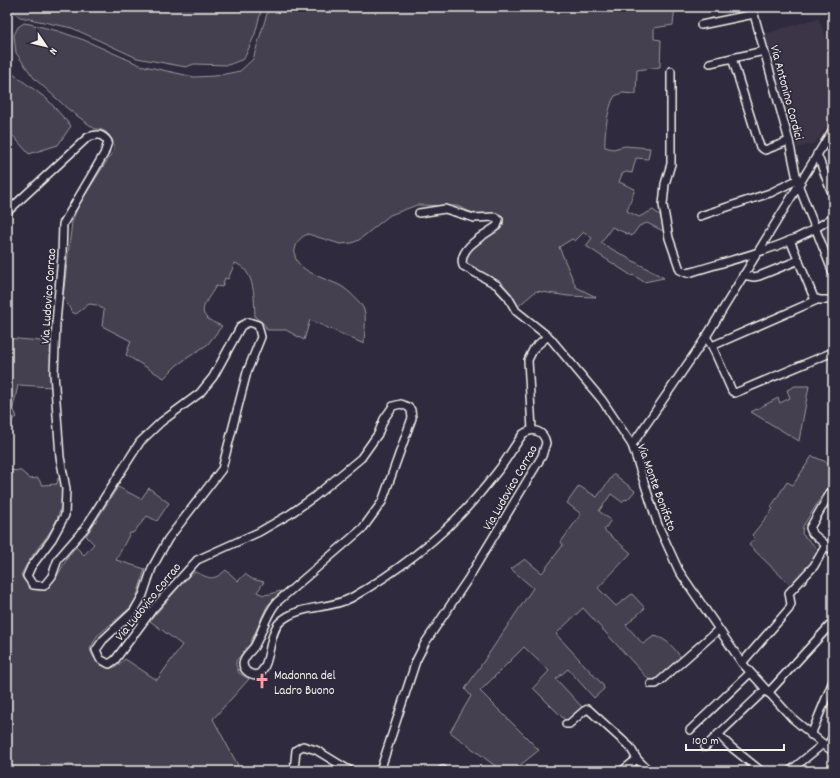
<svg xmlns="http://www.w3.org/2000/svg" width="840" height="778" viewBox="0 0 840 778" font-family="Dekko,sans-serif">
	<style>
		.built { fill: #3b3647 }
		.green { fill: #454050; stroke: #9c989c }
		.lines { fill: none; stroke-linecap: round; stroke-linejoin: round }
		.street-casing { stroke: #f4f1e8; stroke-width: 10 }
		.street { stroke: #2f2a3d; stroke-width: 7 }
		.labels { text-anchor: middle; stroke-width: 3.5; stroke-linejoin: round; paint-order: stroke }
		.street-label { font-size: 13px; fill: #f4f1e8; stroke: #2f2a3d }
		.poi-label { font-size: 13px; fill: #f4f1e8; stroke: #2f2a3d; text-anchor: start }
	</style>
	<rect width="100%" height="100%" fill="#2f2a3d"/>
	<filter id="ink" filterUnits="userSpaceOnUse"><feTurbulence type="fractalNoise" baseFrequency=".025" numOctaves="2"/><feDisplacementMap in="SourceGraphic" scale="8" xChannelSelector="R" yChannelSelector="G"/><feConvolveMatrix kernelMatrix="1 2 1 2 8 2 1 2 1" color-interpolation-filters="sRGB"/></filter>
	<g filter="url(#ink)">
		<!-- built -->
		<g class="built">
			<polygon points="818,18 833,53 833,116 816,143 797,148 764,34"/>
			<polygon points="833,223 833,261 820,232"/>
		</g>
		<!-- green -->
		<g class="green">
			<polygon points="8,7 256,7 261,11 255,34 244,59 228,65 194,64 186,67 137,58 72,28 20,17"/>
			<path d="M 269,7 L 675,7 L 673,25 L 654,28 L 654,39 L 661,40 L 660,67 L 637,70 L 636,94 L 622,93 L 615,96 C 608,105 604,136 605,147 L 613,149 L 625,146 L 650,148 L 648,159 L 636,158 L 632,173 L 626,172 L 622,174 L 619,182 L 635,189 L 627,211 L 639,217 L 653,210 L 660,215 L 665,232 L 647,223 L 639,226 L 632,236 L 612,227 L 601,243 L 664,278 L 644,282 L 633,275 L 632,276 L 586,246 L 592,238 L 584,232 L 575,241 L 572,239 L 559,247 L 576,287 L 596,297 L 568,296 L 536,291 L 516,308 C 507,296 499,282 486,275 C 478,270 466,269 465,258 L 473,246 L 504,225 L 501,216 L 495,214 L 473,213 L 457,206 L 417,205 L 390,215 L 359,240 L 352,243 L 340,244 L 308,234 C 301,237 299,239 296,246 C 287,270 326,278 341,286 C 348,290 362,303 364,310 C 367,317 364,336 364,344 L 310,320 L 304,340 L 286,330 L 267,330 L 264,324 L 255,317 C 254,299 256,271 235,263 L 228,279 L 225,278 L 222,287 L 216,286 C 203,307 193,315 222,326 L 208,344 L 177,365 L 164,378 L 126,355 L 131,341 L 102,326 L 104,310 L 97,305 L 89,304 L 76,314 L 72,312 L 63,297 L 72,222 L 78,206 L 114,150 C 115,139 106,128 95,129 L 68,109 L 34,78 L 16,53 L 14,35 L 18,27 L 24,23 L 30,24 L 58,31 L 84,40 L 140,65 L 194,77 L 215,76 L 240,71 L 253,59 Z"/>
			<polygon points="7,72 13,74 47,99 71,126 58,145 29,154 7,129"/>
			<polygon points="7,338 52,342 52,387 18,385 13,408 17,417 9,422 7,429"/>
			<polygon points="795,386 809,386 799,441 751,412 778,398 780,403 790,398 787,390"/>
			<polygon points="812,456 833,465 833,479 803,526 802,534 818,549 819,552 814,562 791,586 749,545 755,538 752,535 773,509 771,507 787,482 793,485"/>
			<path d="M 7,470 L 21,471 L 30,479 L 38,478 L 42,485 L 57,484 L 58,478 L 63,483 C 63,533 40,536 21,575 C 26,585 38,596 49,586 C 59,578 64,559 76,547 L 84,555 L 94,544 L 86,536 L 118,487 L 141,499 L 149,488 L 169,503 L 157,521 L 147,516 L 133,533 L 130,533 L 116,560 L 145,569 L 136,599 L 130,608 L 97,636 L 90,649 C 93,660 104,671 115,667 C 119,666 122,661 125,659 L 157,680 L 182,645 L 150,621 L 188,576 L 195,572 C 210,578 212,582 226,570 L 238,581 L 245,574 L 252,579 L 264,582 L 257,592 C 266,598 273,592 282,591 L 267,606 L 250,644 L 236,661 L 236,665 L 239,673 L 249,679 L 213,719 L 241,771 L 187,771 L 186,768 L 172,768 L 164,771 L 74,771 L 73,765 L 48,765 L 48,771 L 7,770 Z"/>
			<path d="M 614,474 L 635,491 L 627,500 L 625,499 L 622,502 L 611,494 L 599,511 L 611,520 L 604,530 L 631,553 L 598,588 L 616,606 L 632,594 L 645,608 L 626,625 L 643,644 L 654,636 C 668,639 674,648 682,659 L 660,680 L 651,682 L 583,608 L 556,634 L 603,685 L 604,689 L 594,698 L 568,669 L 556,679 L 583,708 L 568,721 L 566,721 L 533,688 L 549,671 L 524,647 L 480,691 L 539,750 L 513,771 L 502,771 L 450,732 L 471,696 L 465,689 L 533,588 L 511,569 L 525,559 L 542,573 L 563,545 L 561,542 L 581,514 L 567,503 L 579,486 L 597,497 Z"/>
		</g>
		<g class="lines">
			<!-- street casing -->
			<g class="street-casing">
				<g id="street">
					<polyline points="752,7 789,141 798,184 833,273"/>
					<polyline points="701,25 754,14"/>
					<polyline points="732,58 760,147 765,150 789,141"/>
					<polyline points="710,63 764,51"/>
					<path d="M 671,71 L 671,164 L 665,184 L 663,205 L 669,238 L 680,270 L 687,273 L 692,272 C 739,257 792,247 833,217"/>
					<polyline points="817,154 833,196"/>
					<path d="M 7,212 L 88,137 C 97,134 102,133 108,142 L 104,154 L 63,224 L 62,256 L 56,323 L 54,373 L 60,457 L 66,489 L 65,515 L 52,539 L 31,567 L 27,576 L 33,585 L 44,586 L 52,576 L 58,559 L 85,528 L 140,442 L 161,422 L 200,393 L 213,377 L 241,326 L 249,322 L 258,325 L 261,337 L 247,372 L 222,469 L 168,539 L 152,568 L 143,595 L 134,611 L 103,640 L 96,650 L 100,659 L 109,664 L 115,660 L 152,610 L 197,560 L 259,532 L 290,514 L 314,497 L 361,458 L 378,434 L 384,419 L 393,406 L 401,404 L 408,407 L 411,410 L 412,418 L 382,502 L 363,528 L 277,602 C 265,616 263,632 254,647 C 250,652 244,656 243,663 C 243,670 249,674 256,675 C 272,670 267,634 280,622 C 299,604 329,610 351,598 C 409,565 457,525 497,472 C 507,460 514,446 523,434 C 533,427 544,431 546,443 L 542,456 L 468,579 L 425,643 L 416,661 L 380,771"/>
					<path d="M 419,213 L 445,209 L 474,218 L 495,217 L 499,220 L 497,226 C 486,234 457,248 463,266 L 497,285 L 508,297 L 516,311 L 550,338 L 602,400 L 632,445 L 658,525 L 679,571 L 742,663 L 792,718 L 833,752"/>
					<polyline points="700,216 770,193 797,180"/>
					<polyline points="790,240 814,298 820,300 833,300"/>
					<polyline points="743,275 754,277 759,276 799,260"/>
					<polyline points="706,337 712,346 732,391 735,393 833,352"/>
					<polyline points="712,346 817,300"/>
					<polyline points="532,430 528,360 534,348 548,336"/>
					<polyline points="632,445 706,337 833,129"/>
					<polyline points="833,488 810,528 812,533 833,551"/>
					<polyline points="742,663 789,609 791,604 789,593 814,566 826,545"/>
					<polyline points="651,684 656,684 660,681 718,630"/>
					<polyline points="768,693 833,622"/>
					<polyline points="566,724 569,724 584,711 588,709 630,747 637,759"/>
					<polyline points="690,730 750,673"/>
					<polyline points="718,734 731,747 761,771"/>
					<polyline points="811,735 833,681"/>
					<polyline points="705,747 765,690"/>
					<polyline points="827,747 833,736"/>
					<polyline points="294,771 296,750 303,746 316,750 349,770"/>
					<polyline points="441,771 443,770"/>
					<polyline points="622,771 637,759 649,771"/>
					<polyline points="790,771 823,744"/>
				</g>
			</g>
			<!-- street -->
			<use href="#street" class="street"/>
		</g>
	</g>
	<!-- icons -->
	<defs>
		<g id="church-bare" transform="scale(1.2)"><path d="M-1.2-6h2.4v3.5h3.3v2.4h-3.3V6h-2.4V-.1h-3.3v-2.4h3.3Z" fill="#ff9aa2" stroke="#2f2a3d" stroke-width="2.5" paint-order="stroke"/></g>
	</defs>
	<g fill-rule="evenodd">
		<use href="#church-bare" x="262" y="681"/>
	</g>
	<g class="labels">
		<!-- street labels -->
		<g class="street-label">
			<text transform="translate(788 92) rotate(75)" y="5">Via Antonino Cordici</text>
			<text transform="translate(47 296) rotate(-86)" y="5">Via Ludovico Corrao</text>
			<text transform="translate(509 487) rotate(-60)" y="5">Via Ludovico Corrao</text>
			<text transform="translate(658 487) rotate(70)" y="5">Via Monte Bonifato</text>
			<text transform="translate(147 601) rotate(-51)" y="5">Via Ludovico Corrao</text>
		</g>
		<!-- poi labels -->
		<g class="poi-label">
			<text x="274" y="679">Madonna del<tspan x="274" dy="15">Ladro Buono</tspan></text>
		</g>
	</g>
	<!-- margin -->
	<rect width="840" height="778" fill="none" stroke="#2f2a3d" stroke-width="24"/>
	<rect x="12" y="12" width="816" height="754" fill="none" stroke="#f4f1e8" stroke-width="1.5" filter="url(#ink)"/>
	<!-- north arrow -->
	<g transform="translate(46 46) rotate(125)" stroke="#2f2a3d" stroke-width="3" paint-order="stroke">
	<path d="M0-3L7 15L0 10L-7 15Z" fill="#f4f1e8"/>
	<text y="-6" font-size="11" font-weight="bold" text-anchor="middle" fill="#f4f1e8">N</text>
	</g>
	<!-- scale -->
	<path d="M686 744v6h98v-6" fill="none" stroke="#f4f1e8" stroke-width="2"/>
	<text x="692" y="744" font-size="12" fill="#f4f1e8" stroke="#2f2a3d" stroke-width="3" paint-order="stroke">100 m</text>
</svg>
